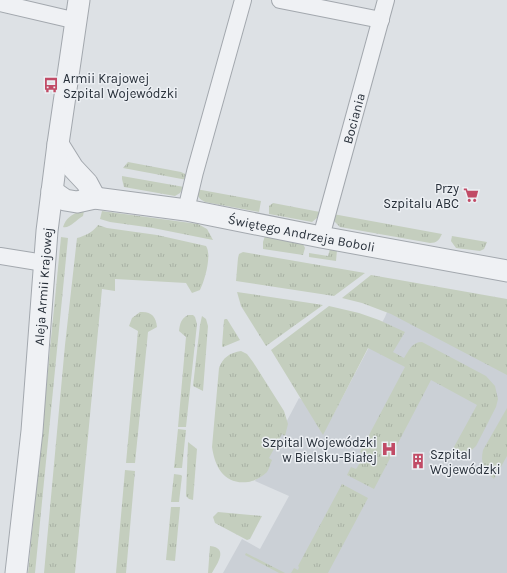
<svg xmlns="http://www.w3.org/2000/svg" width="507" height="573" viewBox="0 0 507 573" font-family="Karla,sans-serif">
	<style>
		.built { fill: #cbd0d6 }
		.grass { fill: url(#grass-tufts) }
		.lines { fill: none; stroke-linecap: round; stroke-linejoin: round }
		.minor-casing { stroke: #a3a8ae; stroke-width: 18 }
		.tertiary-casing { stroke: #a3a8ae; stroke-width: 23 }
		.minor { stroke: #eff1f4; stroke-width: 16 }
		.tertiary { stroke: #eff1f4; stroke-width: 21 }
		.labels { text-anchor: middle; stroke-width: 3; stroke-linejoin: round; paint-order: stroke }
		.poi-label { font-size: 13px; fill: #28303a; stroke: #eceff3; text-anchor: start }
		.street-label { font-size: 13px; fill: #28303a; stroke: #eceff3 }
	</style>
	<defs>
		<pattern id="grass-tufts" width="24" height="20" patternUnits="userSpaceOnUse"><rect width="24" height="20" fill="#c4cebe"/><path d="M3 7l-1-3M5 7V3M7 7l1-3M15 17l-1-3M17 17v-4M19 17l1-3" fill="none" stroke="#a8b1a4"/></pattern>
	</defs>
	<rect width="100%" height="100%" fill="#dde1e5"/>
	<!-- built -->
	<polygon class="built" points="394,295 507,315 507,573 223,573 242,539 260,549 289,496 255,481 299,398 332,417 385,317"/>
	<!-- grass -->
	<g class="grass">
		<polygon points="128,162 181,172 185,174 187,180 123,168"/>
		<polygon points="122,176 184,187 180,193 175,196 124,187 122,179"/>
		<path d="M 196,189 L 261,201 L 259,212 L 205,202 C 199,199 197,196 196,189 Z"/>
		<polygon points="273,203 320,212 317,218 312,222 269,214 269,206"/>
		<path d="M 80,211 L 84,211 L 83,216 C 76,220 69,229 63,227 C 66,218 71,215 80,211 Z"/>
		<polygon points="102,211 198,224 207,229 213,240 153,228 110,222 100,219"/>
		<path d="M 333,214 L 442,234 C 439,240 437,243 430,243 L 340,227 L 334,221 Z"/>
		<path d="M 98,225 L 107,228 L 157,235 L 206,246 C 212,255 205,280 200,290 L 192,293 L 186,283 L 115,279 L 115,291 L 102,289 L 75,573 L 44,573 L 65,345 L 77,238 C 85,236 93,232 98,225 Z"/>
		<polygon points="265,236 303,244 305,248 303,255 263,249 263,242"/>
		<polygon points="452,236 487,242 484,249 480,251 456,248 451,241"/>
		<polygon points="61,237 68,238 35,573 28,573"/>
		<polygon points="330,249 337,250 336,261 309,257 309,253 328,256"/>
		<polygon points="243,252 365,273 334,296 236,281 238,258 239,254"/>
		<polygon points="371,275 507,299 507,375 391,314 362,303 342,298"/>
		<polygon points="237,292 323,305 266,346 241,306"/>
		<path d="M 329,306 L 359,313 L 379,320 L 405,332 L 393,352 L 404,358 C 409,350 412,342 422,342 L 486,376 L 495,386 L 498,399 L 496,407 L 476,446 C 468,454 460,457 449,456 L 477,405 L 431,380 L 374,489 L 347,475 L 351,467 L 356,469 L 365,455 L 360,452 L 405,367 L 368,348 L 323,435 L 271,350 Z"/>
		<path d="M 140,312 C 151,311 156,316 157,327 L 148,332 L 135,463 L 126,463 L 138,331 L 129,326 L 132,318 Z"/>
		<path d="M 188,315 L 193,315 L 195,317 L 197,324 L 186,427 L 178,427 L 186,337 L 179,331 C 180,323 181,319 188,315 Z"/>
		<polygon points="202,316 206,319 208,326 203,391 193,386 200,325"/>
		<polygon points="225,319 227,319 240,340 223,347 222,346 224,320"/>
		<path d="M 241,351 L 247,354 L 253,362 L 284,411 L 288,424 L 285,436 L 282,434 L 269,458 L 272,460 C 270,464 269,469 267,472 C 262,477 254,481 248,482 C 225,485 215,468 212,447 L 219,368 C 223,357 230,353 241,351 Z"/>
		<path d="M 507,408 L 507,456 L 494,479 C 484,471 480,463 483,450 Z"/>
		<polygon points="178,429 186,430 182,468 174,468"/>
		<polygon points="188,442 197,449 193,500 189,499 186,496"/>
		<polygon points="125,470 135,471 126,573 116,573"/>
		<polygon points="174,474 181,475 182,476 179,502 171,502"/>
		<polygon points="342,484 368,498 328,573 291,573 294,568 298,570 299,567 298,566"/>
		<polygon points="171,507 180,507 175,561 166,560"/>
		<polygon points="218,512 262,516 250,539 247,540 215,523 213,517"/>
		<path d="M 210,546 C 229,548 217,564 212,573 L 208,573 Z"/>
		<polygon points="246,553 285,573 279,573 245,555"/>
	</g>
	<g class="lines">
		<!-- minor casing -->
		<g class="minor-casing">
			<g id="minor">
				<polyline points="280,0 381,20"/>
				<polyline points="0,3 77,21"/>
				<polyline points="186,210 195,172 243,0"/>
				<path id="s1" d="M 321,237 L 386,0"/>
				<polyline points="0,256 44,263"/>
			</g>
		</g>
		<!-- tertiary casing -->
		<g class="tertiary-casing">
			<g id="tertiary">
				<polyline points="58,144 73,168 87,183 95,198"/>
				<path id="s2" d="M 52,191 L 65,200 L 77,202 L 95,198 L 186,210 L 321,237 L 507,271"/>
				<path id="s3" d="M 16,573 L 32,431 L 47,231 L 58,144 L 79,0"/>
			</g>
		</g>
		<!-- minor -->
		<use href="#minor" class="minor"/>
		<!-- tertiary -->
		<use href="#tertiary" class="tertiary"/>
	</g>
	<!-- icons -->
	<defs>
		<g id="bus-bare" transform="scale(1.2)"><path d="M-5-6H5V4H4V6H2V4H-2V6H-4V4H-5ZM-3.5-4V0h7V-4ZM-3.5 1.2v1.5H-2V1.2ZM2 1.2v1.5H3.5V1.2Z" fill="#c14b66" stroke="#eceff3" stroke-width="2.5" paint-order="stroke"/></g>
		<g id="supermarket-bare" transform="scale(1.2)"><path d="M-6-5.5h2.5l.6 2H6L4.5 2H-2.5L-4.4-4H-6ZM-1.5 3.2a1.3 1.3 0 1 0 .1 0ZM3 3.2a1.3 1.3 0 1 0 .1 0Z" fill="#c14b66" stroke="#eceff3" stroke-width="2.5" paint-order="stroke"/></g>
		<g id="hospital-bare" transform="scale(1.2)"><path d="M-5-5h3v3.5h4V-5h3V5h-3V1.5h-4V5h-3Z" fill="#c14b66" stroke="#eceff3" stroke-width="2.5" paint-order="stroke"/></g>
		<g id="building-bare" transform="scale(1.2)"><path d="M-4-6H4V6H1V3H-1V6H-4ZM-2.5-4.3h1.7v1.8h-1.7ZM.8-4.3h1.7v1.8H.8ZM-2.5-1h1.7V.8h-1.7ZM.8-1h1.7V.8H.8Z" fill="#c14b66" stroke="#eceff3" stroke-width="2.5" paint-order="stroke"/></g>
	</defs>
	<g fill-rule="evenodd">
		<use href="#bus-bare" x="51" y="85"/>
		<use href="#supermarket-bare" x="471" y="195"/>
		<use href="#hospital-bare" x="389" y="449"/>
		<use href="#building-bare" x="418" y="461"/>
	</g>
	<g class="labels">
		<!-- poi labels -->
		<g class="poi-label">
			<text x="63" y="83">Armii Krajowej<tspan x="63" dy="15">Szpital Wojewódzki</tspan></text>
			<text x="459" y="193" text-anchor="end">Przy<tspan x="459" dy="15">Szpitalu ABC</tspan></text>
			<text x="377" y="447" text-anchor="end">Szpital Wojewódzki<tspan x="377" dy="15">w Bielsku-Białej</tspan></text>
			<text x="430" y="459">Szpital<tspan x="430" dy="15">Wojewódzki</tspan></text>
		</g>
		<!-- street labels -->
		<g class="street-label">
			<text dy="5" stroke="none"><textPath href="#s1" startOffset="123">Bociania</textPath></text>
			<text dy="5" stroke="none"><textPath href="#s2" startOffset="256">Świętego Andrzeja Boboli</textPath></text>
			<text dy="5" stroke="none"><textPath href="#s3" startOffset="288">Aleja Armii Krajowej</textPath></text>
		</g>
	</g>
</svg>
